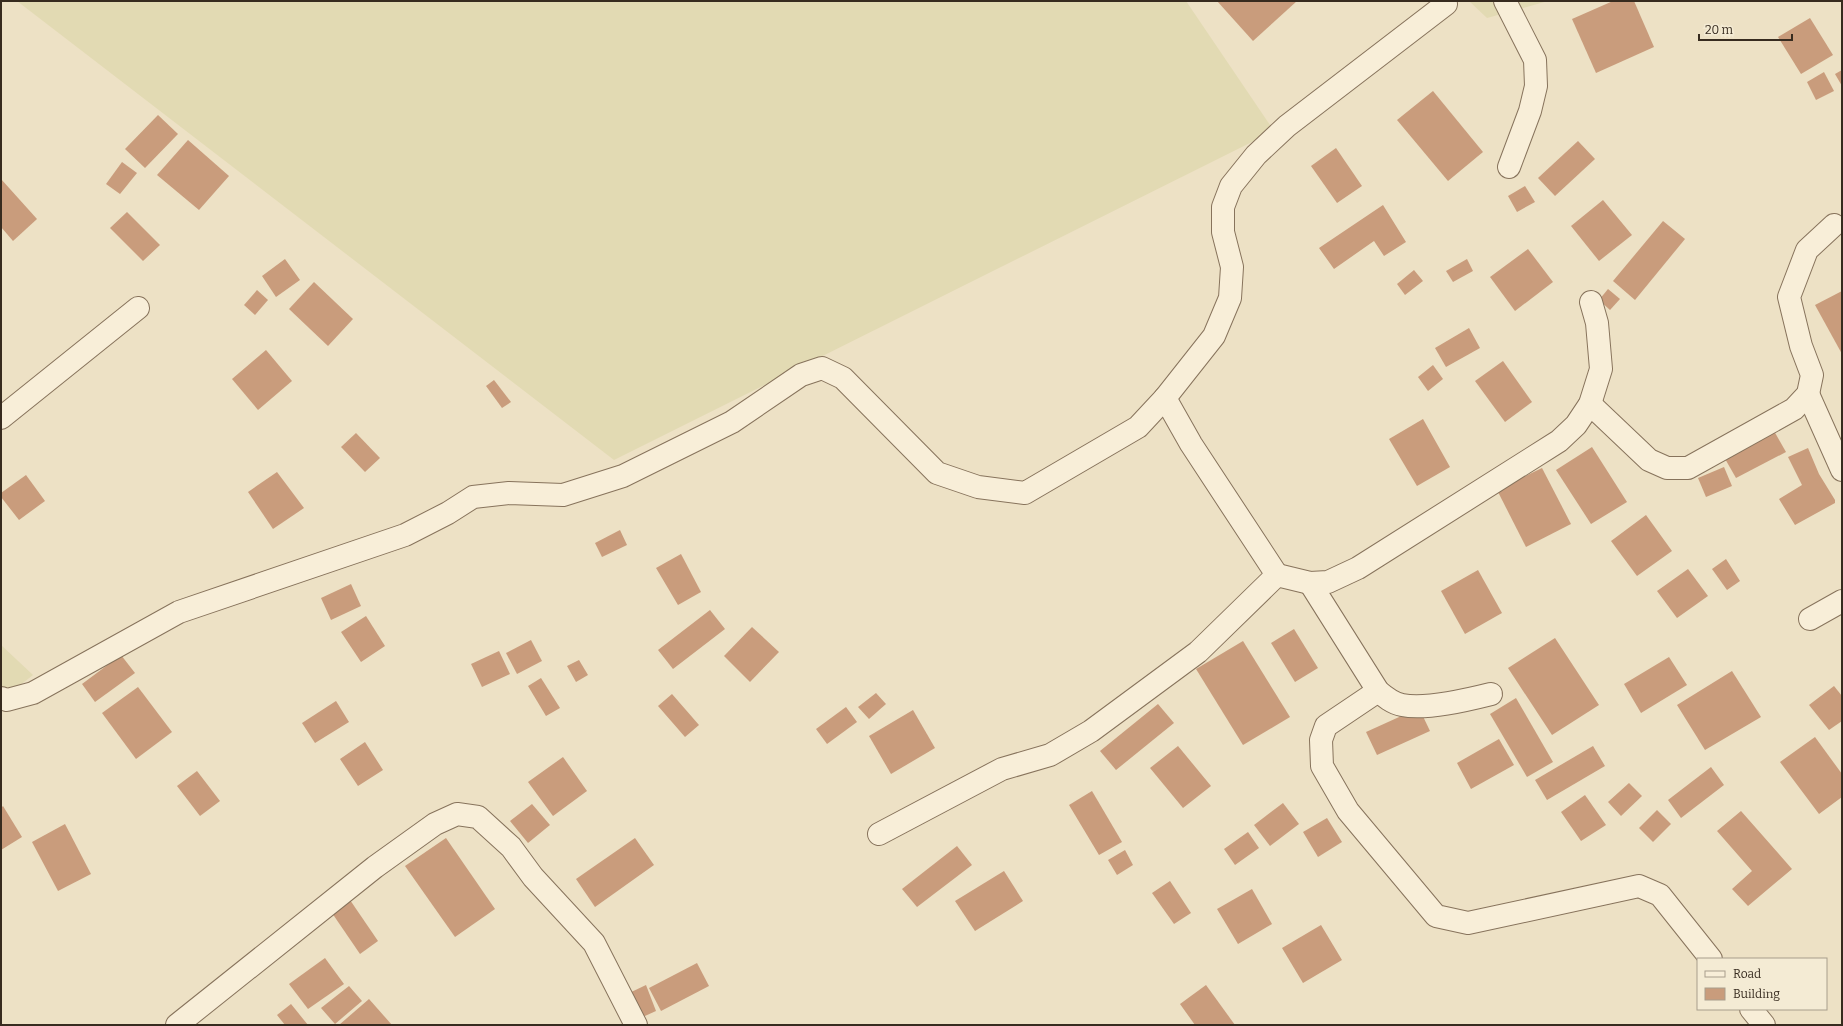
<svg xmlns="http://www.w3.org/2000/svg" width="1843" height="1026" viewBox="0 0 1843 1026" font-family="Bitter,serif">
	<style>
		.farmland { fill: #e2dab3 }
		.building { fill: #c99c7c }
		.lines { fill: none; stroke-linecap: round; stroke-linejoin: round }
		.street-casing { stroke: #87735c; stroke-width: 24 }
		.street { stroke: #f8eed8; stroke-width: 22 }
	</style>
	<rect width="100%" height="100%" fill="#ede1c5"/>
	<!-- farmland -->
	<g class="farmland">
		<polygon points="17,1 1186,1 1274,131 614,460"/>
		<polygon points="1469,1 1548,1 1487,18"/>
		<polygon points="1,645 33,675 1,700"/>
	</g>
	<!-- building -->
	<g class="building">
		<polygon points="1217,1 1297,1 1253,41"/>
		<polygon points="1613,1 1634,1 1654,47 1596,73 1572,19"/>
		<polygon points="1810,18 1833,55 1801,74 1778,37"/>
		<polygon points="1842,70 1842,86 1835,74"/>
		<polygon points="1824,72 1834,91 1816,100 1807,82"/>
		<polygon points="1433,91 1483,152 1448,181 1397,120"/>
		<polygon points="158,115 178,134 145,168 125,149"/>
		<polygon points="188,140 229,176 199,210 157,175"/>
		<polygon points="1578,141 1595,159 1555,196 1538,178"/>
		<polygon points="1336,148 1362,186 1337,203 1311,166"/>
		<polygon points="122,162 137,173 120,194 106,184"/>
		<polygon points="1,179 37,219 13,241 1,227"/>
		<polygon points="1525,186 1535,202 1517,212 1508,196"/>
		<polygon points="1603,200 1632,235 1599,261 1571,226"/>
		<polygon points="1383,205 1406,242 1384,256 1374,241 1334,269 1319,248"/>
		<polygon points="127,212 160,245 143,261 110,228"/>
		<polygon points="1663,221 1685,239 1635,300 1613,281"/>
		<polygon points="1528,249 1553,282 1515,311 1490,277"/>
		<polygon points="285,259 300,280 276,297 262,276"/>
		<polygon points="1467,259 1473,271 1453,282 1446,271"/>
		<polygon points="1414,270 1423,281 1405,295 1397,284"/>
		<polygon points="314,282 353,319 328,346 289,309"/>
		<polygon points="1608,289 1620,299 1610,310 1599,300"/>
		<polygon points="257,290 268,300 255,315 244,305"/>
		<polygon points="1842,291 1842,354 1815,305"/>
		<polygon points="1469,328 1480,348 1446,367 1435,348"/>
		<polygon points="266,350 292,381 258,410 232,379"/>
		<polygon points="1503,361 1532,402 1505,422 1475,381"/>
		<polygon points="1433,365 1443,379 1428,391 1418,377"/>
		<polygon points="494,380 511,402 502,408 486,386"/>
		<polygon points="1423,419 1450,467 1417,486 1389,439"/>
		<polygon points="1774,431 1786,452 1736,478 1724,457"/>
		<polygon points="356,433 380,458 365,472 341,447"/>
		<polygon points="1592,447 1627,502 1591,524 1556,470"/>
		<polygon points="1808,448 1819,474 1835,500 1835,503 1795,525 1779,499 1802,485 1788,457"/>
		<polygon points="1724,467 1732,486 1706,497 1698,478"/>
		<polygon points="1542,468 1571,524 1526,547 1497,490"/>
		<polygon points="277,472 304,508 273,529 248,492"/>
		<polygon points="26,475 45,501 19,520 1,497 1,493"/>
		<polygon points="1646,515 1672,551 1637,576 1611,541"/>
		<polygon points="620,530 627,545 602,557 595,543"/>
		<polygon points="681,554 701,592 678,605 656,568"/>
		<polygon points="1726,559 1740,581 1727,590 1712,569"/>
		<polygon points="1688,569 1708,596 1677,618 1657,591"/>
		<polygon points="1478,570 1502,613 1465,634 1441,591"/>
		<polygon points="351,584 361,606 331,620 321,598"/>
		<polygon points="710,610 725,629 673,669 658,650"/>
		<polygon points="366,616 385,646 361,662 341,632"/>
		<polygon points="752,627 779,652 750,682 724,656"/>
		<polygon points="1294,629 1318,668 1295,682 1271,643"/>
		<polygon points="1555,638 1599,705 1552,735 1508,668"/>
		<polygon points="531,640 542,661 517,674 506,653"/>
		<polygon points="1243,641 1290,717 1243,745 1196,669"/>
		<polygon points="499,651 510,674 482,687 471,664"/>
		<polygon points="121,655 135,673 95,702 82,684"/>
		<polygon points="1669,657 1687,685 1641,713 1624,684"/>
		<polygon points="579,660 588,675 576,682 567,666"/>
		<polygon points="1732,671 1761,717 1705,750 1677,705"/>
		<polygon points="541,678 560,708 546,716 528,686"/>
		<polygon points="1834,686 1842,696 1842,721 1829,730 1809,705"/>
		<polygon points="138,687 172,732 136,759 102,713"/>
		<polygon points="876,693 886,704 869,719 858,707"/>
		<polygon points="672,694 699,725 685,737 658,706"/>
		<polygon points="1516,698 1553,762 1527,777 1490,714"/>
		<polygon points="336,701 349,722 315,743 302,723"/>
		<polygon points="1158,704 1174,723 1116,770 1100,751"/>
		<polygon points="846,707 857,722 827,744 816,729"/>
		<polygon points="1419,708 1430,731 1377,755 1366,732"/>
		<polygon points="913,710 935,748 891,774 869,736"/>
		<polygon points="1815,737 1842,774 1842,797 1819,814 1780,762"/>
		<polygon points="1499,739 1514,765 1471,789 1457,763"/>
		<polygon points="365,742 383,770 358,786 340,759"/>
		<polygon points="1178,746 1211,786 1183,808 1150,768"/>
		<polygon points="1593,746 1605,766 1547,800 1535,780"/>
		<polygon points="563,757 587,791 553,816 528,782"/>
		<polygon points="1711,767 1724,785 1681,818 1668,800"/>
		<polygon points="197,771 220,801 200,816 177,786"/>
		<polygon points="1629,783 1642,796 1621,816 1608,802"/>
		<polygon points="1092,791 1122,842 1099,855 1069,805"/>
		<polygon points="1585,795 1606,825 1581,841 1561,812"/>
		<polygon points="1283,803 1299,824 1270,846 1254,825"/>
		<polygon points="532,804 550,825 528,843 510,821"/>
		<polygon points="3,806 22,837 1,850 1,808"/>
		<polygon points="1657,810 1671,824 1653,842 1639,828"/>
		<polygon points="1741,811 1792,869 1748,906 1732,889 1752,871 1717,831"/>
		<polygon points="1327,818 1342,842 1318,857 1303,832"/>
		<polygon points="65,824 91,874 58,891 32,842"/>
		<polygon points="1248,832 1259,848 1235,865 1224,849"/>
		<polygon points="446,838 495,909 455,937 405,866"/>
		<polygon points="635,838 654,865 595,907 576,879"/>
		<polygon points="957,846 972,865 917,907 902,889"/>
		<polygon points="1125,850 1133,865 1117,875 1108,860"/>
		<polygon points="1004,871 1023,901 975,931 955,901"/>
		<polygon points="1170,881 1191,913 1174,924 1152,893"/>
		<polygon points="1252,889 1272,924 1238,944 1217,909"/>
		<polygon points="350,900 378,941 360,954 332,913"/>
		<polygon points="1321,925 1342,960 1303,983 1282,948"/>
		<polygon points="325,958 344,984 308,1009 289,984"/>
		<polygon points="697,963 709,986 661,1011 649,988"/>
		<polygon points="646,985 656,1011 636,1020 625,995"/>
		<polygon points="1206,985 1235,1025 1195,1025 1180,1004"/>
		<polygon points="349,986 362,1001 335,1024 321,1008"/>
		<polygon points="369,999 392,1025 339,1025"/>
		<polygon points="291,1004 308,1025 285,1025 277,1015"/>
	</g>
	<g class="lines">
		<!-- street casing -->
		<g class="street-casing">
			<g id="street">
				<polyline points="1505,1 1535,60 1536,86 1530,111 1509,167"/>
				<polyline points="1808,394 1842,470"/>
				<polyline points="1590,404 1649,460 1667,468 1688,468 1794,409 1808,394 1812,375 1801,346 1789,297 1807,250 1834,225"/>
				<polyline points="1,418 138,308"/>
				<polyline points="1277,575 1310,583 1328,582 1358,568 1559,441 1576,425 1590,404 1601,369 1597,323 1591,302"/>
				<path d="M 1310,583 L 1378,691 C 1385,697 1392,703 1402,705 C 1426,710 1467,700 1491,694"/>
				<polyline points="1810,619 1842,601"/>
				<polyline points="1378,691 1326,726 1321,740 1322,766 1348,811 1436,916 1468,923 1639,886 1660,895 1711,959"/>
				<polyline points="1,698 7,700 33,693 179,612 405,535 448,513 473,497 509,493 563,495 623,476 732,422 801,375 822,368 843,378 937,473 978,487 1025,493 1138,427 1165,398 1214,336 1230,298 1232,267 1223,232 1223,207 1231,186 1256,155 1287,126 1446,4 1443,1"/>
				<polyline points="879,834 1002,769 1050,755 1091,731 1198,652 1277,575 1191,444 1165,398"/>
				<polyline points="1751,1009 1764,1025"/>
				<polyline points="177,1025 375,867 435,824 457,814 478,817 511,847 533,877 594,943 636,1025"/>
			</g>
		</g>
		<!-- street -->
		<use href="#street" class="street"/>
	</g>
	<!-- border -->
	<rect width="1843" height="1026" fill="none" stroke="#372b1f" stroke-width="4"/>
	<!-- legend -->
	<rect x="1697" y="958" width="130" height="52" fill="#f4ebd4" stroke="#a89e8c"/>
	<rect x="1705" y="971" width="20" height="6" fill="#f8eed8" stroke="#a89e8c"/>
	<text x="1733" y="978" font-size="12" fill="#372b1f">Road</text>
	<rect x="1705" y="988" width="20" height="12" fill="#c99c7c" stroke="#a89e8c"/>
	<text x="1733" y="998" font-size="12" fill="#372b1f">Building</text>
	<!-- scale -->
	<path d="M1699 34v6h93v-6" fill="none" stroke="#372b1f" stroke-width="2"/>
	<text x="1705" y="34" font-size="12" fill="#372b1f" stroke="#f4ebd4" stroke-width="3" paint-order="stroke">20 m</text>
</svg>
